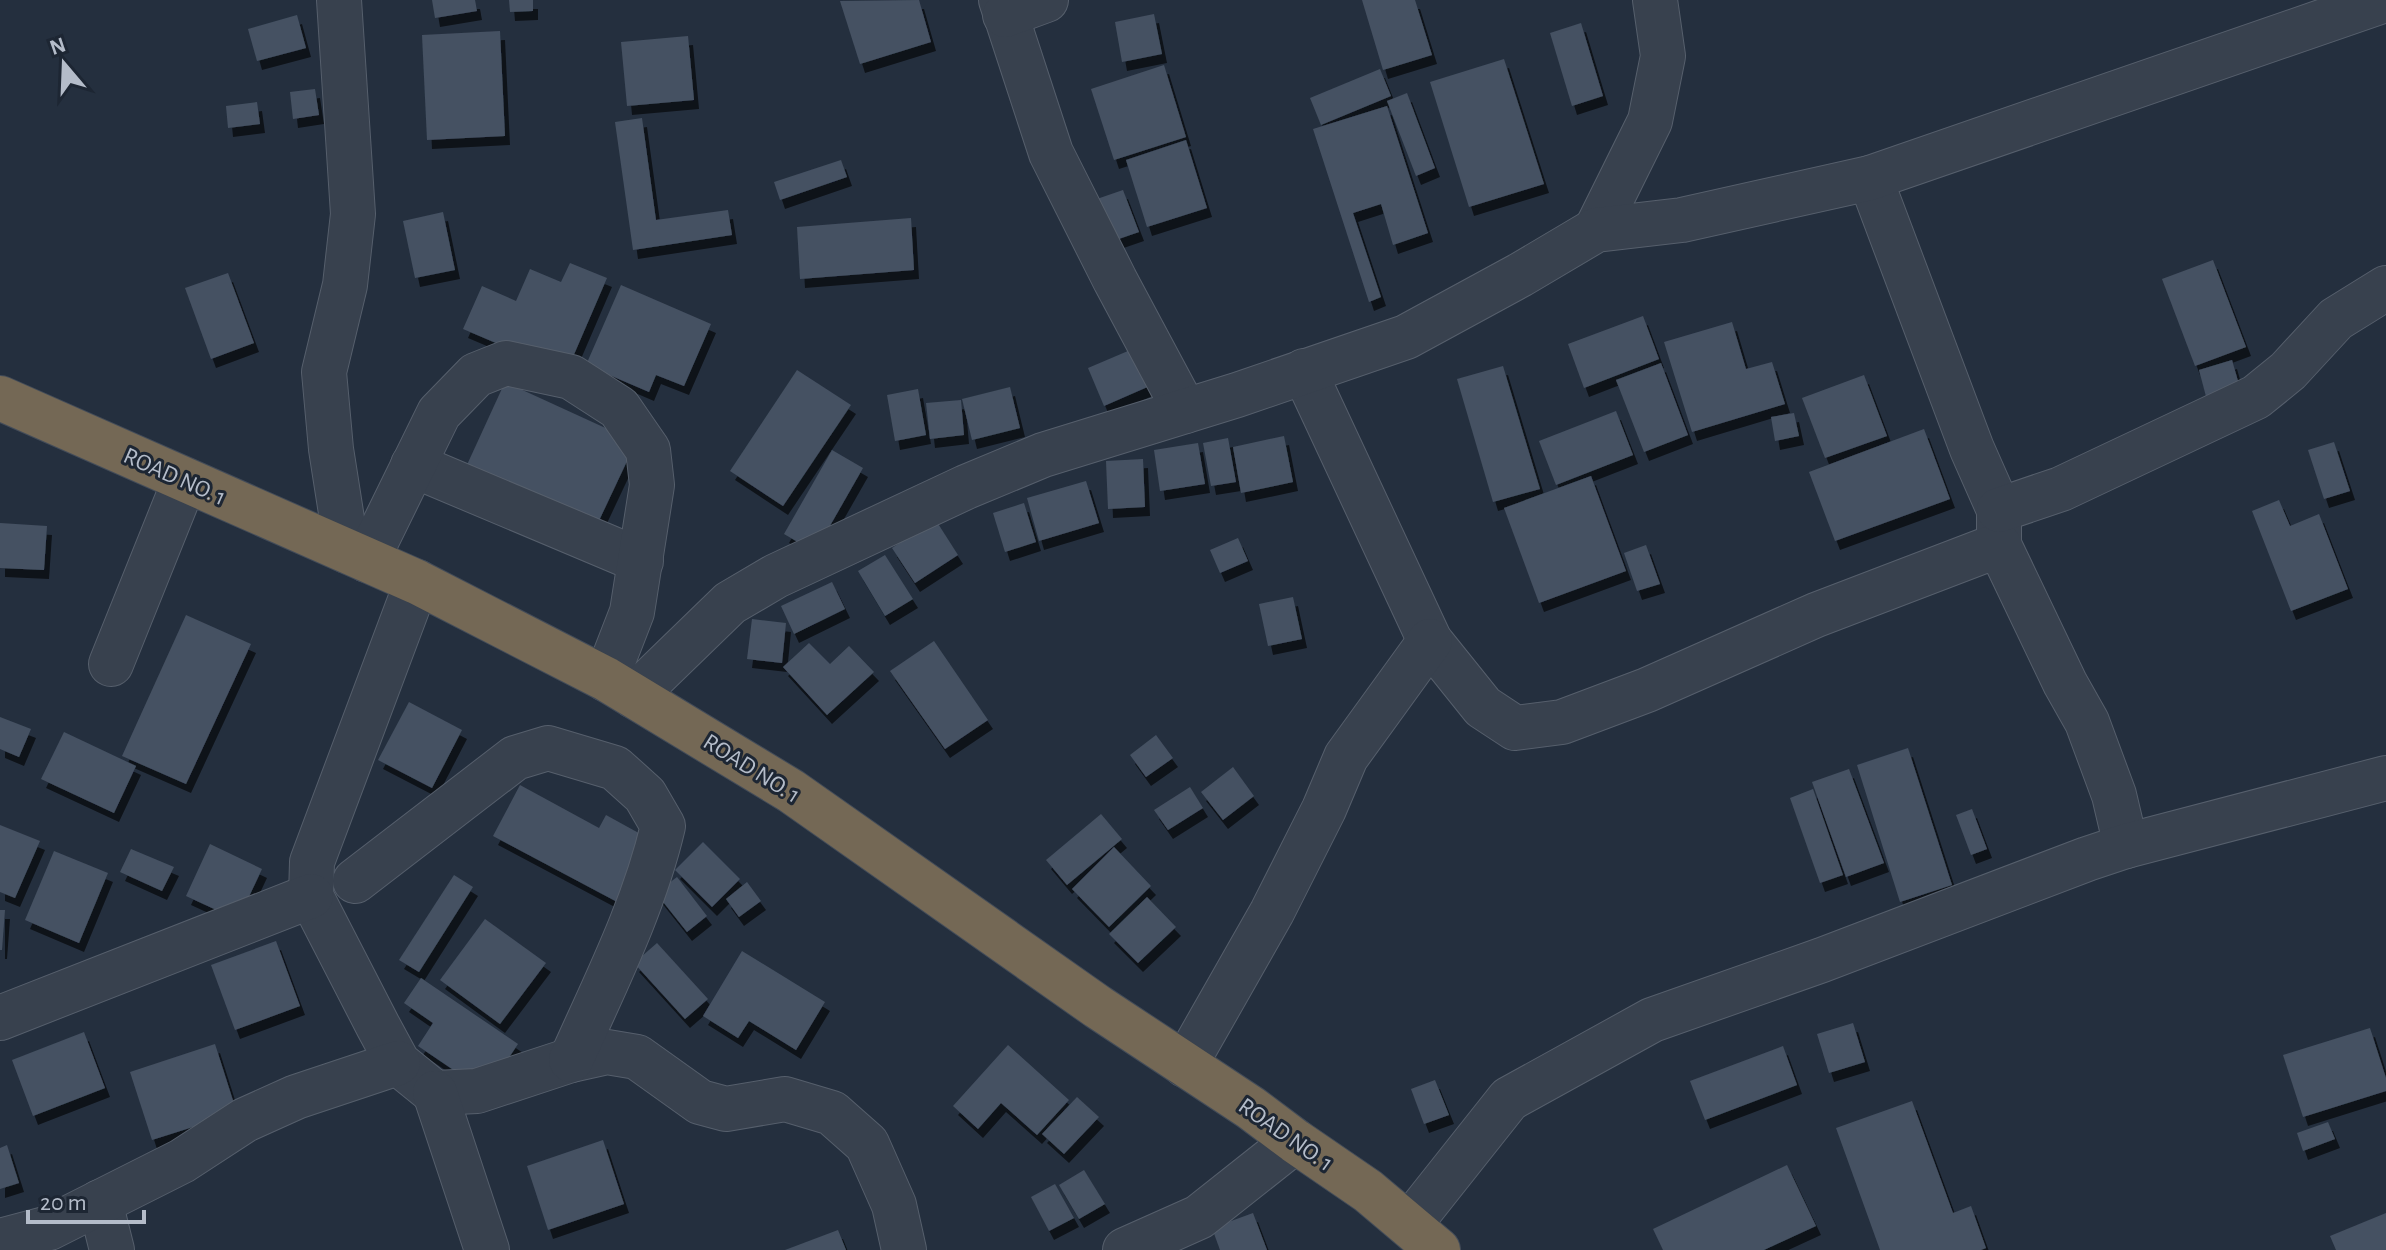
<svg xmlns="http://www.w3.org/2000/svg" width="2386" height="1250" viewBox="0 0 2386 1250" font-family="'Alegreya Sans',sans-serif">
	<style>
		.building { fill: #455162; filter: url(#shadow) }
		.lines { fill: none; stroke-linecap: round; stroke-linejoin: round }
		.minor-casing { stroke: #565f6c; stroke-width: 46 }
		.highway-casing { stroke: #434c59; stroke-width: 46 }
		.minor { stroke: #38414e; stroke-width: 44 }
		.highway { stroke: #746855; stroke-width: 44 }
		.labels { text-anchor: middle; stroke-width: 6; stroke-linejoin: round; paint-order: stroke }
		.street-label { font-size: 24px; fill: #b4bcc9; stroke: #1d2633 }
	</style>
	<defs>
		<filter id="shadow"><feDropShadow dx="5" dy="9" stdDeviation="0" flood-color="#0009"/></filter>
	</defs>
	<rect width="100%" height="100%" fill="#242f3e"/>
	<!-- building -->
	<g class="building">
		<polygon points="432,0 475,0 477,11 435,18"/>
		<polygon points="509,0 533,0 533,11 510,12"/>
		<polygon points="919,0 931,42 860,64 840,1"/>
		<polygon points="1362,0 1415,0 1432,55 1383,70"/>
		<polygon points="1154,14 1162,54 1122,62 1115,22"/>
		<polygon points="297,15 306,48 257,61 248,29"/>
		<polygon points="1581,23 1603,96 1572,106 1550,33"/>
		<polygon points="500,31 505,136 427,140 422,35"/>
		<polygon points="688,36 694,100 627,106 621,42"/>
		<polygon points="1504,59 1544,184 1469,207 1430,82"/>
		<polygon points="1164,65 1186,137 1114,160 1091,89"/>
		<polygon points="1380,69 1391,96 1321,125 1310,98"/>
		<polygon points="315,89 319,115 293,119 290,92"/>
		<polygon points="1407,93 1435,168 1416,176 1387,101"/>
		<polygon points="257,102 260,124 228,128 226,106"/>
		<polygon points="1387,106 1428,233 1393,245 1381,204 1353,213 1381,297 1369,302 1313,129"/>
		<polygon points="642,118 656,220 728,210 732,235 633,250 615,122"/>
		<polygon points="1186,140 1207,208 1147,227 1126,160"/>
		<polygon points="841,160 847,177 780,200 774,182"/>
		<polygon points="1123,190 1139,232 1110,242 1094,200"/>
		<polygon points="443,212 455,270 415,278 403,221"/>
		<polygon points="911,218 914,270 800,279 797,227"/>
		<polygon points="2213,260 2246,347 2195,366 2162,279"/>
		<polygon points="570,263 607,278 566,373 463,329 482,286 516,301 530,269 561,282"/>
		<polygon points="228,273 254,343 211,359 185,288"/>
		<polygon points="621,285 711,324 684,386 656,375 649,392 586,365"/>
		<polygon points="1643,316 1659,359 1584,388 1568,344"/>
		<polygon points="1732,322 1746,369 1772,362 1785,404 1692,432 1664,342"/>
		<polygon points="1135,348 1152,385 1104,406 1088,368"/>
		<polygon points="2232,360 2242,395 2208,404 2199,370"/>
		<polygon points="1661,363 1688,435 1644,452 1616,380"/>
		<polygon points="1503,366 1540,489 1493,502 1457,379"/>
		<polygon points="797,370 851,405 783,506 730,471"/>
		<polygon points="1864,375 1887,436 1825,458 1802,398"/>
		<polygon points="505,382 636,442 596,527 466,467"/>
		<polygon points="1010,387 1020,428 972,440 962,399"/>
		<polygon points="918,389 926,435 895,441 887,395"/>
		<polygon points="961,400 964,435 930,439 926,403"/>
		<polygon points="1616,411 1633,455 1556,485 1539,441"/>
		<polygon points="1794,413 1799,436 1775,441 1771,417"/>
		<polygon points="1924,429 1950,499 1835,541 1809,472"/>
		<polygon points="1284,436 1293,482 1241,493 1233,447"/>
		<polygon points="1228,438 1236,482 1211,486 1203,443"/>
		<polygon points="2334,442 2350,491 2324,499 2308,450"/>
		<polygon points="1198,443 1205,484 1160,491 1154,450"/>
		<polygon points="832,450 863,468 815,552 784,534"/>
		<polygon points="1143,459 1145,507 1108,509 1106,461"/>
		<polygon points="1591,476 1626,571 1539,603 1504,508"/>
		<polygon points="1086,481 1099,523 1039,541 1027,498"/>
		<polygon points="2279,500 2290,526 2319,514 2348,589 2291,611 2252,511"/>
		<polygon points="1024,503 1036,542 1005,552 993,513"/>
		<polygon points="935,519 958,555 915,583 892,548"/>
		<polygon points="0,523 47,526 44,570 0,568"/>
		<polygon points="1238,538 1248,561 1220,573 1210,550"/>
		<polygon points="1646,545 1660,584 1637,591 1624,553"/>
		<polygon points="885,555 913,599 885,616 858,571"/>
		<polygon points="832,582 845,609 794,634 781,606"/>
		<polygon points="1293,597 1302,639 1268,646 1259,604"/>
		<polygon points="186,615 251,644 186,784 122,756"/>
		<polygon points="752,619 786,623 782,663 747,659"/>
		<polygon points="934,641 988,720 945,749 890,671"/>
		<polygon points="809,643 830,664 849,646 874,672 827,715 783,667"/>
		<polygon points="409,702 462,730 432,788 378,760"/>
		<polygon points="0,717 31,729 19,757 0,749"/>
		<polygon points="64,732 136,766 114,813 41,779"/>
		<polygon points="1156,735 1173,758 1146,777 1130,755"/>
		<polygon points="1908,748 1952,885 1900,902 1857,765"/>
		<polygon points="1233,767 1254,796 1223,820 1201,792"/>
		<polygon points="1849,769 1884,863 1846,877 1812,782"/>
		<polygon points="520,785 599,828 606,815 655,842 621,904 493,836"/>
		<polygon points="1190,787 1203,808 1168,830 1154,810"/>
		<polygon points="1813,789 1843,875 1820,883 1790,798"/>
		<polygon points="1972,809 1987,849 1971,855 1956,815"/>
		<polygon points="1101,814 1122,839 1067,885 1046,860"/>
		<polygon points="0,825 40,841 15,898 0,892"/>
		<polygon points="703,842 740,879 712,907 675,870"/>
		<polygon points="210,844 262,869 238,920 186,896"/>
		<polygon points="1114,847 1151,886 1109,927 1072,889"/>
		<polygon points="131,849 174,867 162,891 120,872"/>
		<polygon points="54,851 108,873 79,943 25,920"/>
		<polygon points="454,875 473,887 419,972 399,960"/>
		<polygon points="677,877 707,916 687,932 656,893"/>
		<polygon points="747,882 761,901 739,917 726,899"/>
		<polygon points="1147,897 1176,927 1138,963 1109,934"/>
		<polygon points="0,910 5,910 2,950 0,950"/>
		<polygon points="485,919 546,963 500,1024 440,980"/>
		<polygon points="276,941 300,1006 235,1030 211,965"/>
		<polygon points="657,943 708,999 685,1019 634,963"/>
		<polygon points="742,951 825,1002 796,1050 749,1021 738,1038 703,1016"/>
		<polygon points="421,978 518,1044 486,1092 418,1046 433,1023 404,1003"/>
		<polygon points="1853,1023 1865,1062 1829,1073 1817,1034"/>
		<polygon points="2370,1028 2386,1078 2386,1091 2303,1117 2283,1055"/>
		<polygon points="84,1032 105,1088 33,1116 12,1060"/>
		<polygon points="215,1044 237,1113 152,1140 130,1072"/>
		<polygon points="1008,1045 1069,1100 1037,1135 1001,1103 978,1129 953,1106"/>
		<polygon points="1783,1046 1797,1085 1705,1120 1690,1081"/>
		<polygon points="1435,1080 1449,1115 1424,1124 1411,1089"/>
		<polygon points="1077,1097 1099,1117 1064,1154 1042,1134"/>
		<polygon points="1912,1101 1953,1213 1971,1206 1986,1248 1981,1250 1880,1250 1836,1128"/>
		<polygon points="2328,1122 2335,1139 2303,1151 2297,1133"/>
		<polygon points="603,1140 624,1204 548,1230 527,1166"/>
		<polygon points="7,1145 19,1183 0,1189 0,1148"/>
		<polygon points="1787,1165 1816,1226 1764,1250 1663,1250 1653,1229"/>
		<polygon points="1084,1170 1105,1204 1079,1219 1059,1185"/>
		<polygon points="1055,1184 1074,1218 1049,1231 1031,1197"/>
		<polygon points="1253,1213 1267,1250 1220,1250 1212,1228"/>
		<polygon points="2386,1213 2386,1250 2336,1250 2330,1236"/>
		<polygon points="838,1230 846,1250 785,1250"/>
	</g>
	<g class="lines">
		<!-- minor casing -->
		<g class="minor-casing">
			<g id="minor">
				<polyline points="339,0 353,214 345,285 324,372 331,449 347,551"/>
				<polyline points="1001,0 1051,153 1115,280 1185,411"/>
				<polyline points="1005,15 1046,0"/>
				<polyline points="1870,178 1972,449 1999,510 1999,539"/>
				<polyline points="1596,230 1650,121 1663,56 1655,0"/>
				<polyline points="1304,371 1430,641 1483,707 1515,728 1562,722 1647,690 1816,615 1999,545 2065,683 2087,722 2114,795 2126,846"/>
				<polyline points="413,465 641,561"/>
				<polyline points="1999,510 2061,489 2256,397 2288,371 2336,319 2386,288"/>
				<polyline points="367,560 439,413 476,375 506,363 571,377 619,408 648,450 652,485 632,612 606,679"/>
				<polyline points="417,582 312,862 311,896 378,1026 398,1063 435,1093 477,1091 571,1060 607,1052 637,1057 700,1102 726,1109 785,1099 832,1113 867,1144 894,1205 904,1250"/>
				<polyline points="111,664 185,480"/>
				<polyline points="634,696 730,603 776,576 966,487 1043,455 1237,395 1406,337 1520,275 1596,230 1682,220 1870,178 2385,0"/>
				<path d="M 355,881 L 515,758 L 548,748 L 615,768 L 645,795 L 663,826 C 644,907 605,984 571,1060"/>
				<polyline points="0,1018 311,896"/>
				<polyline points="1185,1065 1272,912 1324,809 1346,757 1430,641"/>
				<polyline points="435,1093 487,1250"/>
				<polyline points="100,1202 112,1250"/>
				<polyline points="1409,1225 1509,1099 1652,1020 1822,960 2087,859 2126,846 2386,778"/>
				<polyline points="0,1241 49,1228 182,1161 245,1120 296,1097 398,1063"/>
				<polyline points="1125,1250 1199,1217 1295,1141"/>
			</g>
		</g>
		<!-- highway casing -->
		<g class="highway-casing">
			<polyline id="highway" points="0,398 417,582 606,679 791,791 1098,1007 1251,1108 1295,1141 1368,1191 1438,1250"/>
		</g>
		<!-- minor -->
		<use href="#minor" class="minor"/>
		<!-- highway -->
		<use href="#highway" class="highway"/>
	</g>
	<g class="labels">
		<!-- street labels -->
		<g class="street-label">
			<text transform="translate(175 476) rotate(24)" y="8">ROAD NO. 1</text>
			<text transform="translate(752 768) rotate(32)" y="8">ROAD NO. 1</text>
			<text transform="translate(1286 1134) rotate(35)" y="8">ROAD NO. 1</text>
		</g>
	</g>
	<!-- north arrow -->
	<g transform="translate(64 64) rotate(341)" stroke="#1d2633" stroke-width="6" paint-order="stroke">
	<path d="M0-6L14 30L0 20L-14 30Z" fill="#b4bcc9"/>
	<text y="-12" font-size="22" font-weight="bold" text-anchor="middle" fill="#b4bcc9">N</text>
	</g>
	<!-- scale -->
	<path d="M28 1210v12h116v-12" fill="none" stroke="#b4bcc9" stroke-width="4"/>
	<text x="40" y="1210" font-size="24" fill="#b4bcc9" stroke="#1d2633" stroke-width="6" paint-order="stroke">20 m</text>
</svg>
